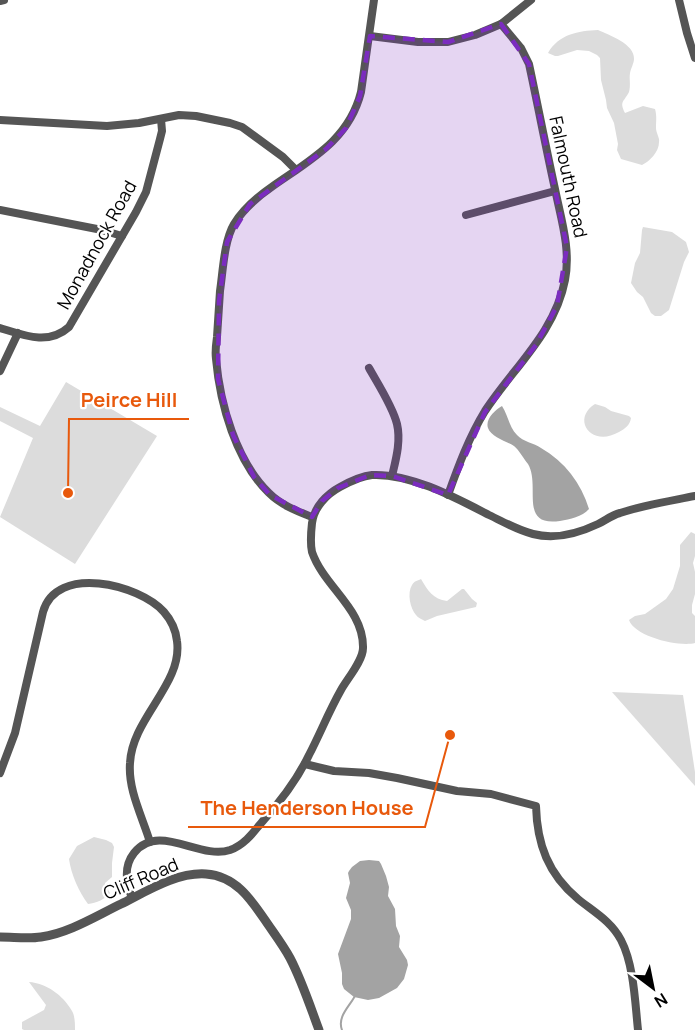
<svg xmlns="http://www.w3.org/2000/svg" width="695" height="1030" viewBox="0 0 695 1030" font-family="Manrope,sans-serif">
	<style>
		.green { fill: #dcdcdc }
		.water { fill: #a3a3a3 }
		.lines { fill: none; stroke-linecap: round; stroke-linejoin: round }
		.stream { stroke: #a3a3a3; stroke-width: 2 }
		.minor { stroke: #555; stroke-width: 8 }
		.tertiary { stroke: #555; stroke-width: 9 }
		.marked { fill: #7b2cbf; fill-opacity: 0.2; stroke: #7b2cbf; stroke-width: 4.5; stroke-dasharray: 12 8; stroke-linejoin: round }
		.labels { text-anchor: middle; stroke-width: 4.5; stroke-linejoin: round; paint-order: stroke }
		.street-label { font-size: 18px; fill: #000; stroke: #fff }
		.leader { fill: none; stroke: #e8590c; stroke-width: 2 }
		.callout-dot { fill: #e8590c; stroke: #fff; stroke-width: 2 }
		.callout-label { font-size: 20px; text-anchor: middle; font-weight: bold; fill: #e8590c; stroke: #fff; stroke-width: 4.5; stroke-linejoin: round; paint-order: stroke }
	</style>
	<rect width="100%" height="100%" fill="#fff"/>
	<!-- green -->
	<g class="green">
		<path d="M 598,30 C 609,35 635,44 634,59 C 634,63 631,68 630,73 C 629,79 631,85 629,92 C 624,102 619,101 625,113 L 643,106 L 655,109 C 657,116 656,121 656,128 C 656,133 660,138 659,142 C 659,152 650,161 642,165 L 621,159 L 617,150 L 618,144 L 614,123 L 607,108 L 606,100 L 601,80 L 600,58 L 597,55 L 589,51 L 577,50 L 558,56 L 555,56 L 548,53 C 559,34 578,31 598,30 Z"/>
		<polygon points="643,227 672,232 686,242 689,252 684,262 669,310 661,316 655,316 651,313 643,297 637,292 631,283 635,263 640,253 642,230"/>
		<polygon points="66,382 157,436 75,564 0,517 33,438 0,421 0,407 40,426"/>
		<path d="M 595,404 L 605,407 L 611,411 L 629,416 L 631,418 C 630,425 625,429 619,432 C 591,448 571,419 595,404 Z"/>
		<path d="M 691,532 L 695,534 L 695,556 L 693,563 L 695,572 L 695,594 L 692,605 L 692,613 L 695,616 L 695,643 C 679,647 635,637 629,620 L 635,616 L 645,614 L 666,599 L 673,589 L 680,566 L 680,545 Z"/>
		<path d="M 421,579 C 428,591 433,599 447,601 L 462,589 L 464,589 L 472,599 L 477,603 L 476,607 L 437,616 L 425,621 C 422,619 418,618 416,615 C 410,608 407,593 412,585 C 414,581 417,581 421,579 Z"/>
		<polygon points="612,692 683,695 695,772 695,786"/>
		<path d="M 94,837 L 106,840 L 112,843 L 114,847 L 112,863 L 112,877 L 105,883 L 105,885 L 110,893 C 106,899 96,903 88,904 C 79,892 71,874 69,859 L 77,846 Z"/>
		<path d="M 29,982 C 46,983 63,995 72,1011 C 75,1016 75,1024 75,1030 L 24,1030 L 22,1029 L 22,1022 L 44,1010 L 46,1005 Z"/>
	</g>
	<!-- water -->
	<g class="water">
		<path d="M 502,406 C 508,415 509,427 517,435 C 523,442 534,443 541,448 C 565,462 581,483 589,509 C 582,517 570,519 560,521 C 518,527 541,486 528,464 C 524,459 519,450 514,446 C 506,441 491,437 488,428 C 485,419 495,410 502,406 Z"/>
		<polygon points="369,860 379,861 381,864 386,876 389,887 388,896 395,909 396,926 400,936 399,947 407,960 408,965 404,979 397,988 379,998 368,1000 354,997 344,989 342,984 342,973 338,954 351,919 351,910 346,898 350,883 348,873 349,871 352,867 360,861"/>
	</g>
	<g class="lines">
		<!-- stream -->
		<path class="stream" d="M 342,1030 C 337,1017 349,1007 355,996"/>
		<!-- minor -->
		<g class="minor">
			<polyline points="679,0 687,33 695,58"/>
			<polyline points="0,1 4,0"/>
			<polyline points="370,36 418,42 448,42 475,35 501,24 531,0"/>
			<polyline points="0,120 107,126 139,123 179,115 196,116 230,123 242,127 283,157 296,170"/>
			<polyline points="0,210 102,230 122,236"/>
			<polyline points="466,215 555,191"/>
			<path d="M 0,328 C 23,335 48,346 69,327 L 136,212 L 146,192 L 160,139 L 162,131 L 161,119"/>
			<path d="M 369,368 C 378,384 393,407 397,424 C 401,441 396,459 392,476"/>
			<polyline points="0,371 18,333"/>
			<path d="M 448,495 C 458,467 469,437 485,411 C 513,368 555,333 565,280 C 571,249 561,219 555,189 C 546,148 538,106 529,64 L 521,48 L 501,24"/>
			<path d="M 312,517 C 297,511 281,505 269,493 C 236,461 220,404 216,359 C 215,352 216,344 217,337 C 218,321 219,306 220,291 C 223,271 224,241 234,224 C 244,208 257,197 273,186 C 310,160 349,140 361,92 L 374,0"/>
			<path d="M 305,764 L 334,771 L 369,773 L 397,778 L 457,791 L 491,794 L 536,806 C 537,844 548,874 578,899 C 594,912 611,921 621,940 C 634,965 635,1002 638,1030"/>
			<path d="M 0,773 L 15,733 L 43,612 C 56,564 139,584 164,612 C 171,620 176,631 177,641 C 183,684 132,718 130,763 C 128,790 142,816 150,842"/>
			<path d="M 132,898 C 126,883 123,867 134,853 C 159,822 199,860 230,850 C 244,845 253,833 262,822 C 281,801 297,780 309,755 C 320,734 329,711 341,690 C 347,679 363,661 363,648 C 364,609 324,587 312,552 C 310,543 311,532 312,523 C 314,507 327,494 340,487 C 349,482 362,476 372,475 C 410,473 456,498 489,515 C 504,522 517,530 533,534 C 555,540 579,533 598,524 C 606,520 612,515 620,513 C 644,505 670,501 695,496"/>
		</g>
		<!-- tertiary -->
		<path class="tertiary" d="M 0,937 C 14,937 28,939 41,937 C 69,933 96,916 121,904 C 147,891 177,872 206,874 C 235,876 250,898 265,920 C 273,932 283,945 290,958 C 302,981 310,1006 319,1030"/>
	</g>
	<!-- marked area -->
	<path class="marked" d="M 501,24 L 529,64 L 567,247 L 557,306 L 536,345 L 485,412 L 448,495 L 392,476 L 370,475 L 338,488 L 322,501 L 312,517 L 270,495 L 254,477 L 233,435 L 218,379 L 219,301 L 227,242 L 250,204 L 326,149 L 346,128 L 360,96 L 370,36 L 448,42 Z"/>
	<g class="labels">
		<!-- street labels -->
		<g class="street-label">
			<text transform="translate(568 177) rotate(78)" y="6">Falmouth Road</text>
			<text transform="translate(97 245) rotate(-61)" y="6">Monadnock Road</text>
			<text transform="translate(141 879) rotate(-23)" y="6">Cliff Road</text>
		</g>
	</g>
	<!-- callouts -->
	<path class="leader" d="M68 493L69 419H189M450 735L425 827H188"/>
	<g class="callout-dot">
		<circle cx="68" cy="493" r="6"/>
		<circle cx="450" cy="735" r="6"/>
	</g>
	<g class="callout-label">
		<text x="129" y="407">Peirce Hill</text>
		<text x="307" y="815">The Henderson House</text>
	</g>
	<!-- north arrow -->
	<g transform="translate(653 988) rotate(148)" stroke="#ffffff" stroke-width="4.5" paint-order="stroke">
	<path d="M0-4.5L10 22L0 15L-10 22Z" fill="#000000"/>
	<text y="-9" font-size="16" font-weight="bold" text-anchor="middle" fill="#000000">N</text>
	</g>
</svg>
